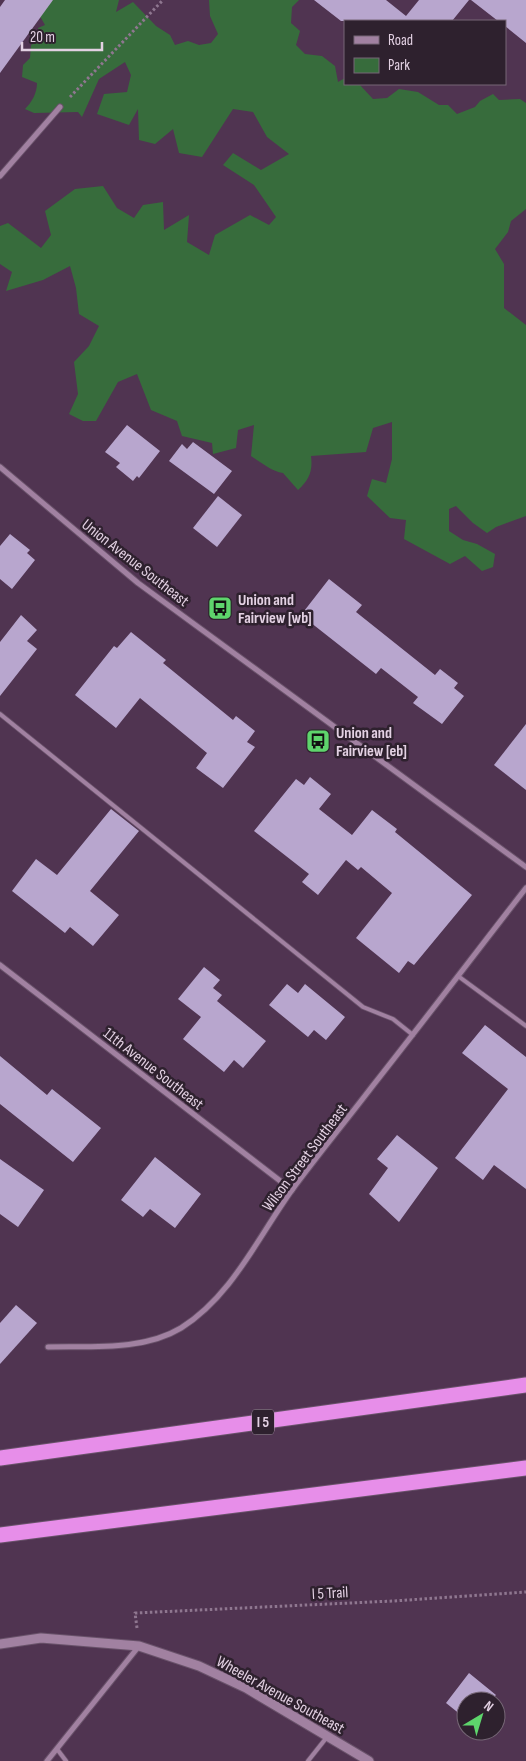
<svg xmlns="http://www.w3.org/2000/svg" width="526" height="1761" viewBox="0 0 526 1761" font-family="'Sofia Sans Condensed',sans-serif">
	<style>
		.green { fill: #376c3c }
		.building { fill: #b8a6ce }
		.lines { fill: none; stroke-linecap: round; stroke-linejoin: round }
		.service-casing { stroke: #69526a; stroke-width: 5.5 }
		.minor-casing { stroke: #69526a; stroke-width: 7 }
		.tertiary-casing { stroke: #69526a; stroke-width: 11 }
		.motorway-casing { stroke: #69526a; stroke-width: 17 }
		.path { stroke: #8f7790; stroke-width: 3; stroke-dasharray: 2.5 2.5; stroke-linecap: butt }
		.service { stroke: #a181a1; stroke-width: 4 }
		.minor { stroke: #a181a1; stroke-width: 5 }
		.tertiary { stroke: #a181a1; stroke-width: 9 }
		.motorway { stroke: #e78ee9; stroke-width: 15 }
		.labels { text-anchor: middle; stroke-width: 5; stroke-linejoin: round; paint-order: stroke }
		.shield { fill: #2e212e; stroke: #ad9cad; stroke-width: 1 }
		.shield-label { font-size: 15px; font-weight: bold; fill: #e3d1e3 }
		.street-label { font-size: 16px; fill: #e3d1e3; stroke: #2e212e }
		.poi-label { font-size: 16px; font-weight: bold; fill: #e3d1e3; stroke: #2e212e; text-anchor: start }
	</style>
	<rect width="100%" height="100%" fill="#503451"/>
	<!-- green -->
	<path class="green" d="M 46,0 L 119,0 L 116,12 L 133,2 L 156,26 L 170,35 L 175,45 L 188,41 L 199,45 L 211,43 L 218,34 L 210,16 L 209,0 L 299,0 L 292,7 L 291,23 L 300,31 L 296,45 L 305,54 L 322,56 L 335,66 L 338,82 L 345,78 L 345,84 L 359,84 L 373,99 L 387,98 L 399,89 L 418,92 L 439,105 L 448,105 L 457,114 L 475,107 L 480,101 L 493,94 L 499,100 L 520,99 L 526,103 L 526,209 L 511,221 L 508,232 L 495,249 L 504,264 L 504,308 L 526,325 L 526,516 L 496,527 L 487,533 L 473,523 L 456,506 L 449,509 L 449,531 L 463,540 L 477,544 L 495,554 L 493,567 L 482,571 L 465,556 L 450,564 L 404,539 L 406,520 L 390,518 L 367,496 L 372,479 L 386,483 L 392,459 L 392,422 L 373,428 L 366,452 L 311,456 C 313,471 309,480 298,490 L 283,473 C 271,471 262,463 251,456 L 254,425 L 238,430 L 236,448 L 213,454 L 212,443 L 182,436 L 177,421 L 151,410 L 137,374 L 118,382 L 96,421 L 83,421 L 69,414 L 78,394 L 74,362 L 89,346 L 99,326 L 79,314 L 76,288 L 70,266 L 43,280 L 6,291 L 12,272 L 0,264 L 0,226 L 8,223 L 41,248 L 51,235 L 45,211 L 75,189 L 103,186 L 117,208 L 134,218 L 143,205 L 163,202 L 164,230 L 189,215 L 187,242 L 209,255 L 215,235 L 250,215 L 269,225 L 276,217 L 254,185 L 223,165 L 233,153 L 261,170 L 289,154 L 267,137 L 253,112 L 233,109 L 202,157 L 179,153 L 173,129 L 155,144 L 139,140 L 138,109 L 129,125 L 97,114 L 104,94 L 127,92 L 131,75 L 125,62 L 99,79 L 82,117 L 78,112 L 34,113 L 25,109 C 32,102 37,93 37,83 L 22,77 L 23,65 L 30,58 L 31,45 L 39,40 L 38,28 L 45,25 L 37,11 Z"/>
	<!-- building -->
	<g class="building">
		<polygon points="5,0 53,0 0,73 0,7"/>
		<polygon points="314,0 386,0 406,16 419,0 469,0 452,21 341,21"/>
		<polygon points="471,0 526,0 526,43 505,26 505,21 498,21"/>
		<polygon points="127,425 160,451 139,478 137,476 133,481 116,467 120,463 105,452"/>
		<polygon points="193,442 232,471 214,494 169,461 182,444 187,449"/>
		<polygon points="218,496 242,515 217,547 193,528"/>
		<polygon points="10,534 30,550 27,553 35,560 12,589 0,579 0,546"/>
		<polygon points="329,579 362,605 356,612 435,675 440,669 458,683 454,688 464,696 442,724 413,703 418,697 381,668 376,674 301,615"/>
		<polygon points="21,615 37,630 27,641 37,649 0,696 0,642"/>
		<polygon points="131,632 166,660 163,663 233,720 236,716 255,731 247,742 255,747 223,788 196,768 207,753 140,698 116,728 75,695 114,646 117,648"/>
		<polygon points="526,724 526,790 494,765"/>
		<polygon points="310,777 331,794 319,809 352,835 372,810 397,829 395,832 472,895 414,965 408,961 399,973 356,938 392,893 361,867 358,870 346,860 318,895 302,882 309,874 254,831 296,779 304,785"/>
		<polygon points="111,809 139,831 90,891 119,915 93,946 70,927 65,933 12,891 36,859 57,875"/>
		<polygon points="204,967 220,980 213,988 222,995 217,1001 266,1041 243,1068 234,1060 224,1072 183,1039 201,1017 178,999"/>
		<polygon points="287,984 298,993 305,984 345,1017 326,1040 314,1030 308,1037 269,1005"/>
		<polygon points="485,1025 526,1057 526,1189 494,1165 483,1180 455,1158 508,1089 462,1053"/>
		<polygon points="0,1056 47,1095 52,1089 101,1128 73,1162 0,1104"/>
		<polygon points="397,1135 438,1168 399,1222 369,1194 388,1168 377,1159"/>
		<polygon points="155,1157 201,1194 175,1228 150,1209 143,1217 121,1200"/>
		<polygon points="0,1159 44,1190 18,1227 0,1214"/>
		<polygon points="16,1305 37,1323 0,1364 0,1323"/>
		<polygon points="469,1673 496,1695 493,1698 501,1704 496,1709 496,1701 466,1701 466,1719 446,1703"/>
	</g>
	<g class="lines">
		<!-- service casing -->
		<g class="service-casing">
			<g id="service">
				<polyline points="0,714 363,1007 393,1019 413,1035"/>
				<polyline points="458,976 526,1026"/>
				<polyline points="57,1749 66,1761"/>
				<polyline points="308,1761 327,1737"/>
			</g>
		</g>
		<!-- minor casing -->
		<g class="minor-casing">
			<g id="minor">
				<polyline points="0,176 60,107"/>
				<polyline points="0,467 138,583 526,867"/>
				<polyline points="0,965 292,1190"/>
				<path d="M 48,1347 C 92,1346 143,1351 181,1328 C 232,1296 258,1237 292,1190 C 317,1156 345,1122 371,1088 C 423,1022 474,955 526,888"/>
				<polyline points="47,1761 139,1646"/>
			</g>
		</g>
		<!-- tertiary casing -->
		<g class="tertiary-casing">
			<polyline id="tertiary" points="0,1644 41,1638 139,1646 199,1666 246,1688 369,1761"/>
		</g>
		<!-- motorway casing -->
		<g class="motorway-casing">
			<g id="motorway">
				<polyline points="0,1458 526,1385"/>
				<polyline points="0,1535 526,1468"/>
			</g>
		</g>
		<!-- path -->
		<g class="path">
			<polyline points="70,97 163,0"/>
			<polyline points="137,1628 135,1613 393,1601 526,1592"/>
		</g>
		<!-- service -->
		<use href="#service" class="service"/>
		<!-- minor -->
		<use href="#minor" class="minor"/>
		<!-- tertiary -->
		<use href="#tertiary" class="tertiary"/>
		<!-- motorway -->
		<use href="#motorway" class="motorway"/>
	</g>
	<!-- icons -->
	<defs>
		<g id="bus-square" transform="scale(1.25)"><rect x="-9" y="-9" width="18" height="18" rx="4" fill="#5ed56c" stroke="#2e212e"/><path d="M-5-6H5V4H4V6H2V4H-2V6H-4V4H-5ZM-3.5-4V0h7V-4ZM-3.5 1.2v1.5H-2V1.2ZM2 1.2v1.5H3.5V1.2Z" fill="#111"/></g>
	</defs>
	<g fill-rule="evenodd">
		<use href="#bus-square" x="220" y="608"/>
		<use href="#bus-square" x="318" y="741"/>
	</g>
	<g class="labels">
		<!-- shield labels -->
		<rect class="shield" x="252" y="1409.5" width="22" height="25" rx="4"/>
		<g class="shield-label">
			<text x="263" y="1427">I 5</text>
		</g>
		<!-- street labels -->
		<g class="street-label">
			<text transform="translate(136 562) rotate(38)" y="6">Union Avenue Southeast</text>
			<text transform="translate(154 1068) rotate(38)" y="6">11th Avenue Southeast</text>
			<text transform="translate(304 1157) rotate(-53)" y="6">Wilson Street Southeast</text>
			<text transform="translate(330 1592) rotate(-3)" y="6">I 5 Trail</text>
			<text transform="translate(281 1694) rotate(29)" y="6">Wheeler Avenue Southeast</text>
		</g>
		<!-- poi labels -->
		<g class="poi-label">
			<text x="238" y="605">Union and<tspan x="238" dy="18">Fairview [wb]</tspan></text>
			<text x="336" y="738">Union and<tspan x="336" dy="18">Fairview [eb]</tspan></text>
		</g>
	</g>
	<!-- legend -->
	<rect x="344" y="20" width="162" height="65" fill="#2e212e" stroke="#766776"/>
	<rect x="354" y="36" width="25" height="8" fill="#a181a1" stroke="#766776"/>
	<text x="388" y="45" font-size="15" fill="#e3d1e3">Road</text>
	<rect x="354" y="58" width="25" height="15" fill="#376c3c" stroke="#766776"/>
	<text x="388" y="70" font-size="15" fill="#e3d1e3">Park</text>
	<!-- north arrow -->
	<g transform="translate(481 1716) rotate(38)"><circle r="24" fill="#2e212e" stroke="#766776"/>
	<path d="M0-4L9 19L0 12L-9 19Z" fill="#5ed56c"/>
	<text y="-8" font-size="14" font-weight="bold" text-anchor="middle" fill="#e3d1e3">N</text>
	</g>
	<!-- scale -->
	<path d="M22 42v8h80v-8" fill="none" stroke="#e3d1e3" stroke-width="2.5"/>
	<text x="30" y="42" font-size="15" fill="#e3d1e3" stroke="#2e212e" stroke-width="4" paint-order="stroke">20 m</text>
</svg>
